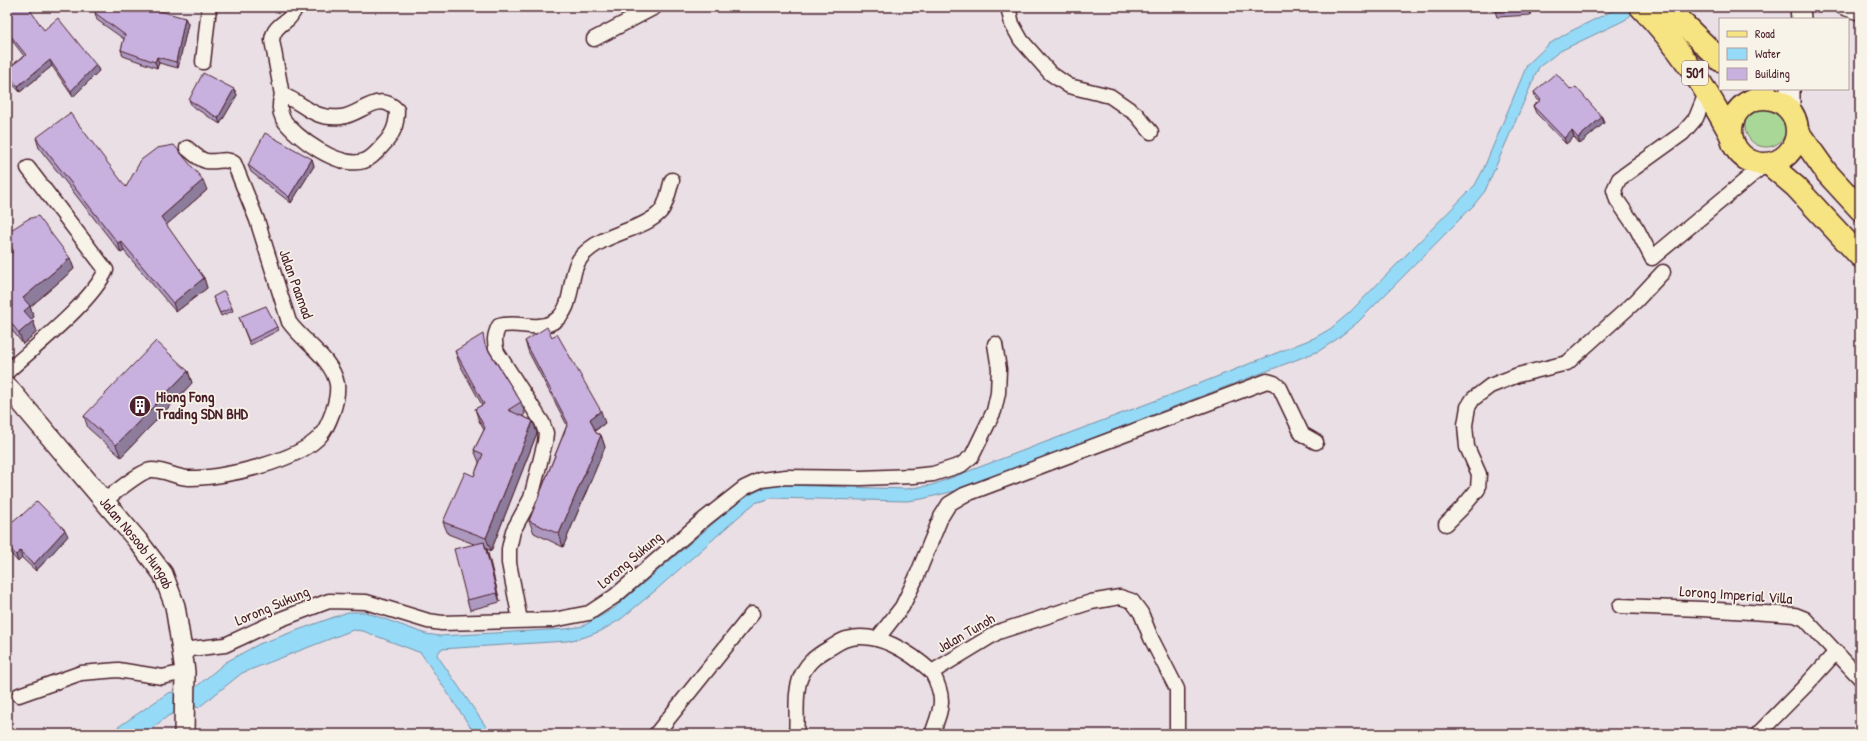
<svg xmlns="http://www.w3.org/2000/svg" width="1867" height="741" viewBox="0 0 1867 741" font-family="'Patrick Hand',sans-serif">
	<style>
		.green { fill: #a9d797; stroke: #7a7b61 }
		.water { fill: #95daf7; stroke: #778fa5 }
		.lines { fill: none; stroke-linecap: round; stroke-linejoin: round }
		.minor-casing { stroke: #4a1f2b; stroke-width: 17 }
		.secondary-casing { stroke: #4a1f2b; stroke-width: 22 }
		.primary-casing { stroke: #4a1f2b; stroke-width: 25 }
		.minor { stroke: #f7f3e8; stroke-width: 14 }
		.secondary { stroke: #f7f3e8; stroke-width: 19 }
		.primary { stroke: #f6e381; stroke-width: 22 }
		.wall { fill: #ad98c0; stroke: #4a1f2b }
		.shaded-wall { fill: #8d7c9c; stroke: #4a1f2b }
		.building { fill: #c9b1df; stroke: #4a1f2b }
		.labels { text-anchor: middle; stroke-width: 3.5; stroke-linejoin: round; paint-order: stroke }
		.shield { fill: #f7f3e8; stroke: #7e5f64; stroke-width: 1 }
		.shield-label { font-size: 14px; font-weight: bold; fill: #4a1f2b }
		.street-label { font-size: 15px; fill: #4a1f2b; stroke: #f7f3e8 }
		.poi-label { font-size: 15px; font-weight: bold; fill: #4a1f2b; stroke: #f7f3e8; text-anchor: start }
	</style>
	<rect width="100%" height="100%" fill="#e9dfe5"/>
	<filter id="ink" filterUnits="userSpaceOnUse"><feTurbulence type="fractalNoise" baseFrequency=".025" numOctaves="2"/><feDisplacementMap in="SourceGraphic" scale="8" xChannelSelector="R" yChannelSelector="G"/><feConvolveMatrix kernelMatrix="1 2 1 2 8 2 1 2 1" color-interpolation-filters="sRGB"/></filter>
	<g filter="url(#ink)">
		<!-- green -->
		<circle class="green" cx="1766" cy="126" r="21"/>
		<!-- water -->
		<path class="water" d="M 1620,7 L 1640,7 L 1625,20 L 1560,51 L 1539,67 L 1485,191 L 1473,206 L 1358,322 L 1337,339 L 1319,351 L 955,491 L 922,499 L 907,501 L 771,498 L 755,503 L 745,511 L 656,590 L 621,619 L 601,631 L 585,637 L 567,641 L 441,649 L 437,655 L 491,734 L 475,734 L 421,653 L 363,631 L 353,630 L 242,673 L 198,708 L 193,705 L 168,716 L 144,734 L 108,734 L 168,693 L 196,687 L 226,662 L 259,644 L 348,612 L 365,612 L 426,634 L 440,636 L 566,629 L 583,626 L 613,609 L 736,504 C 754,491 763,486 785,485 L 906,489 L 932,485 L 1181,391 L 1314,338 L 1330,329 L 1348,314 L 1475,185 L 1483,170 L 1527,65 L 1549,44 L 1569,32 Z"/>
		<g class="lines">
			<!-- minor casing -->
			<g class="minor-casing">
				<g id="minor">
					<polyline points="1008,7 1012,24 1021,40 1050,73 1069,86 1110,96 1136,114 1151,132"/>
					<polyline points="1842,7 1860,13"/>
					<polyline points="594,39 655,7"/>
					<polyline points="203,62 209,7"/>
					<polyline points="1707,91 1696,118 1683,133 1619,179 1614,190 1617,200 1637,229 1652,258 1764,165"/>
					<path d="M 282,95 C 304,102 311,120 341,117 C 361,115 378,90 397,110 C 397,125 393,135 383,145 C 378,151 371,159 364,161 C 339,169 296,138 283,119 C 279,111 279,103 282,95 L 272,40 C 273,30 279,26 287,20 C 291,17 294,11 296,7"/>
					<path d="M 7,372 C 34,347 92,302 106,270 L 28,168"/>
					<path d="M 104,501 C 114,494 141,470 152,470 C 164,470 176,477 188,478 C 221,479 300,461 321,435 C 327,428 330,419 333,411 C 336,402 338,393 337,384 C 332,358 303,342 289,322 L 257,220 L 234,163 C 225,157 217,163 206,161 C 198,159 193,153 187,148"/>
					<polyline points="1446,524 1463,507 1478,489 1479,474 1467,447 1465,425 1468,407 1473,399 1490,386 1518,375 1567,363 1636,301 1663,272"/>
					<polyline points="1620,606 1702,609 1795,615 1805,619 1860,678"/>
					<path d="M 520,620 L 509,563 L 509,549 L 513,531 L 531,498 L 545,442 L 546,433 L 542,422 L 497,352 C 494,342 494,336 499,326 C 517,320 535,332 553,322 C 577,308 566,274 582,256 C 603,232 644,231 661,211 C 667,204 669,189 672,180"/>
					<polyline points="877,639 902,607 916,578 941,517 949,504 964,495 1267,381 1274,383 1280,388 1302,434 1316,442"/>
					<polyline points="182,650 225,645 281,619 329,601 366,602 428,621 442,623 553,620 589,613 615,596 702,521 744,488 761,480 786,477 861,478 913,476 933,474 961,465 972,456 994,411 998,393 999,369 995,344"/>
					<path d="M 932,672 C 946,700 942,706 932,734"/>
					<polyline points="19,695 81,673 118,670 162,677 185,672"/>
					<polyline points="656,734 752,614"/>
					<path d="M 796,734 C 798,716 794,696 800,679 C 806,664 814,657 828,649 C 834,646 841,640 847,639 C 877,630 911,653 932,672 L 998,632 L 1091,602 L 1120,597 L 1132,601 L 1141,613 L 1151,638 L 1177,689 L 1177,734"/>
					<polyline points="1758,734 1808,683 1836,652"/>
				</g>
			</g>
			<!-- secondary casing -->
			<g class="secondary-casing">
				<g id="secondary">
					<polyline points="1800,7 1801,19"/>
					<polyline points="1762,98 1766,89"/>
					<polyline points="1790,109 1790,89"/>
					<path id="s1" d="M 7,386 L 138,541 L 163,574 L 175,606 L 182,650 L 185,672 L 184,734"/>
				</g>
			</g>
			<!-- primary casing -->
			<g class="primary-casing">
				<g id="primary">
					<path d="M 1641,7 C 1679,46 1705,87 1731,135"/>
					<polyline points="1666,7 1720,60"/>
					<circle cx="1764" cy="131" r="33"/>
					<polyline points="1798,132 1827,173 1860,209"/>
					<polyline points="1769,164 1796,187 1860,256"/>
				</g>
			</g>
			<!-- minor -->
			<use href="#minor" class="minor"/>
			<!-- secondary -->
			<use href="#secondary" class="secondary"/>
			<!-- primary -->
			<use href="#primary" class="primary"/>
		</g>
		<!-- wall -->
		<g class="wall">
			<polygon points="7,7 44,30 96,65 99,71 73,97 52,66 20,92 7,78 7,69 24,56 7,34"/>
			<polygon points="125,7 124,8 185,18 188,24 178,68 159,63 157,68 123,56 121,50 124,39 97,20 95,13"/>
			<polygon points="1495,7 1531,7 1531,15 1497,17 1495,11"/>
			<polygon points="234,89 237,95 220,124 192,106 189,100"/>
			<polygon points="1571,90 1602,117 1604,123 1580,144 1574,137 1566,144 1536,113 1533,106 1539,102 1536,99 1534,92"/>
			<polygon points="36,138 126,187 207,190 166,225 204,278 207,288 176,312 124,251 121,253 39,148"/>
			<polygon points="312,159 314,166 291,203 251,172 248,165"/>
			<polygon points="7,235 70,258 74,269 30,307 34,317 31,319 33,321 37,332 23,344 7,324 7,256 11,253 8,250 7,247"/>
			<polygon points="213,297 232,308 233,311 221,316"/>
			<polygon points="239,317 277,327 279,330 250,345"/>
			<polygon points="552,337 605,423 595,431 596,433 601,435 605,447 563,547 534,533 529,521 567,425 529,353 525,341"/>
			<polygon points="487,347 521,402 525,414 522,416 533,421 537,433 491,551 487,549 500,602 470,610 467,600 474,544 448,534 443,522 474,476 479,463 479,462 474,450 484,430 479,421 475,409 482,405 459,363 455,351"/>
			<polygon points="188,371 192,383 121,457 88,428 84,416"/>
			<polygon points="20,517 68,536 36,571 22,558 18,562 7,549 7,540 10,538 7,534 7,526"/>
		</g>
		<!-- shaded-wall -->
		<g class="shaded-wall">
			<polygon points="119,7 125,7 120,16 117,9"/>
			<polygon points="1529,7 1531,7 1531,15 1529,9"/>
			<polygon points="185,18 188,24 178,68 176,62"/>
			<polygon points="157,57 159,63 157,68 155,62"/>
			<polygon points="50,60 52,66 20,92 18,86"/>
			<polygon points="96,65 99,71 73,97 71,91"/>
			<polygon points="234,89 237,95 220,124 218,118"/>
			<polygon points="1602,117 1604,123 1580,144 1578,138"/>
			<polygon points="1572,131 1574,137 1566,144 1564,138"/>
			<polygon points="312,159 314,166 291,203 289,197"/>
			<polygon points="203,180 207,190 164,227 161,217"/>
			<polygon points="121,241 124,251 121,253 118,243"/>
			<polygon points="70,258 74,269 30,307 34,317 28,322 24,311 23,298"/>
			<polygon points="204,278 207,288 176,312 173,303"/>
			<polygon points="33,321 37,332 23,344 19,333"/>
			<polygon points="188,371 192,383 121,457 116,445"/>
			<polygon points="601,411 605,423 594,431 590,419"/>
			<polygon points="533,421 537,433 491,551 486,538"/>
			<polygon points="601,435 605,447 563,547 559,534"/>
			<polygon points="65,530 68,536 36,571 34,564"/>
			<polygon points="484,542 487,551 500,602 497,593"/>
			<polygon points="20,551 22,558 18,562 16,555"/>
		</g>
		<!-- building -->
		<g class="building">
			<polygon points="7,7 28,7 44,30 58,18 96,65 71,91 50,60 18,86 7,74 7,69 26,55 7,31"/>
			<polygon points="99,7 119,7 117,9 132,7 146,7 185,18 176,62 157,57 155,62 121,50 125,35 95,13"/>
			<polygon points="1495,7 1529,7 1529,9 1495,11"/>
			<polygon points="203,73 234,89 218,118 189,100"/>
			<polygon points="1556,73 1571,90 1576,87 1602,117 1578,138 1572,131 1564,138 1533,106 1541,100 1534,92"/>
			<polygon points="70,113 126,187 141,160 157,148 174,145 203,180 161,217 204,278 173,303 121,241 118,243 36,138"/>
			<polygon points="265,133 312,159 289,197 248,165"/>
			<polygon points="38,216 70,258 23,298 30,306 24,311 33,321 19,333 7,318 7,256 14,251 7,243 7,235 11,230 28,219"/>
			<polygon points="224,291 232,308 220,313 213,297"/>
			<polygon points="266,306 277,327 249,341 239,317"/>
			<polygon points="547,327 552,337 557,334 601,411 590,419 596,433 601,435 559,534 529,521 568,423 525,341"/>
			<polygon points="483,334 485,345 521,402 508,410 533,421 486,538 443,522 465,472 474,476 483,454 474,450 485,428 475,409 484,404 455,351"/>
			<polygon points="156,341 188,371 116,445 84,416"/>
			<polygon points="37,501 65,530 34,564 20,551 16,555 7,545 7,540 12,536 7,530 7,526 19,516 20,517"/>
			<polygon points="484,542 497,593 467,600 454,549"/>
		</g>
	</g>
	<!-- icons -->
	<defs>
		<g id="building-disc" transform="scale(1.15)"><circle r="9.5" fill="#4a1f2b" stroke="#f7f3e8"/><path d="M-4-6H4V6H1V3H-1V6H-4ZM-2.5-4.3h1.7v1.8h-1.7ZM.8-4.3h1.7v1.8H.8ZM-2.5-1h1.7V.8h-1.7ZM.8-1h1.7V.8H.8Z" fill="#fff"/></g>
	</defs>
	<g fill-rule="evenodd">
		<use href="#building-disc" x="140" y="406"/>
	</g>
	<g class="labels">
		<!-- shield labels -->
		<rect class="shield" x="1682" y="61" width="26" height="24" rx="3"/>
		<g class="shield-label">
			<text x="1695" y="78">501</text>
		</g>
		<!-- street labels -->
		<g class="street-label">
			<text transform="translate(296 284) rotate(70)" y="5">Jalan Paamad</text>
			<text dy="5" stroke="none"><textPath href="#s1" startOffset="204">Jalan Nosoob Hungab</textPath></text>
			<text transform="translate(630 560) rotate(-40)" y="5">Lorong Sukung</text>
			<text transform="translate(1736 595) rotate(4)" y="5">Lorong Imperial Villa</text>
			<text transform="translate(272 606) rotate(-23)" y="5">Lorong Sukung</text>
			<text transform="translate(966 633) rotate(-30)" y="5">Jalan Tunoh</text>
		</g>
		<!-- poi labels -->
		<g class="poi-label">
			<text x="156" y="402">Hiong Fong<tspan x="156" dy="17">Trading SDN BHD</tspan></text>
		</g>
	</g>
	<!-- margin -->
	<rect width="1867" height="741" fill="none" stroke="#f7f3e8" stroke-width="24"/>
	<rect x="12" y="12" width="1843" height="717" fill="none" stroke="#4a1f2b" stroke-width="1.5" filter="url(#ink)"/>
	<!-- legend -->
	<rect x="1719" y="18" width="130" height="72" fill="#f7f3e8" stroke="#b29e9c"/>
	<rect x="1727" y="31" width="20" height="6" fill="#f6e381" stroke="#b29e9c"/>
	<text x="1755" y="38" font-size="12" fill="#4a1f2b">Road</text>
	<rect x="1727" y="48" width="20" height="12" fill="#95daf7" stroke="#b29e9c"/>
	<text x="1755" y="58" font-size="12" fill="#4a1f2b">Water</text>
	<rect x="1727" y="68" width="20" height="12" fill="#c9b1df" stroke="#b29e9c"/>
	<text x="1755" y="78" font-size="12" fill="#4a1f2b">Building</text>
</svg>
